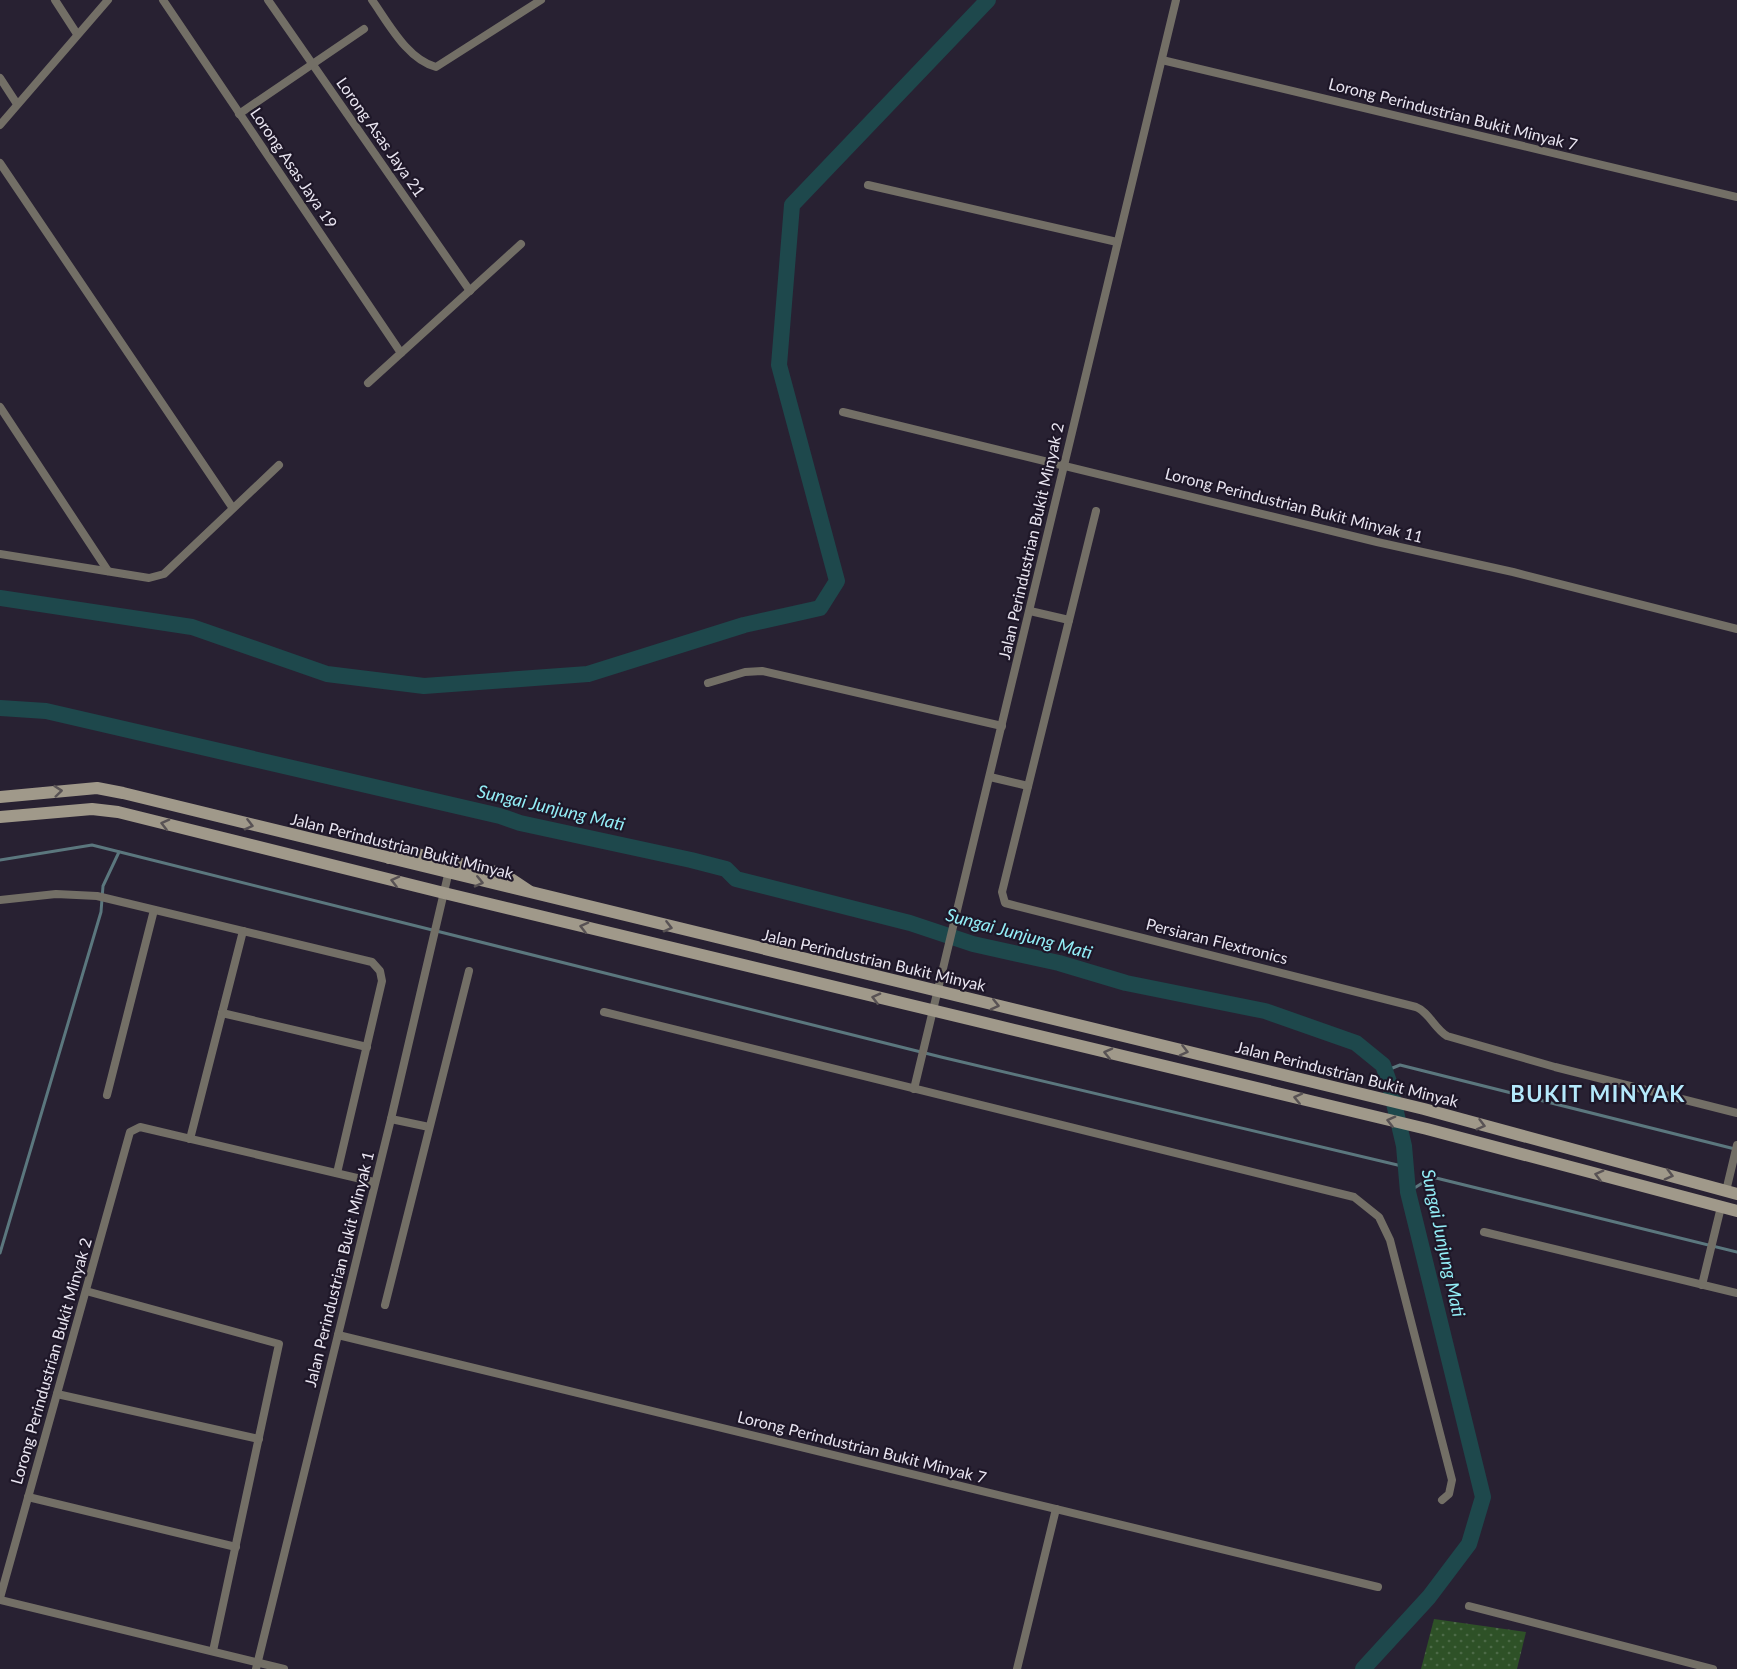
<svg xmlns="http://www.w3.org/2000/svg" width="1737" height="1669" viewBox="0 0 1737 1669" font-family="Lato,sans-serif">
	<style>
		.grass { fill: url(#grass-dots) }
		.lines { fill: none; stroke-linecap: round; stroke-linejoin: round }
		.stream { stroke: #5b777e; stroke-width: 3 }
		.river { stroke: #1e484c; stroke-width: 16 }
		.street { stroke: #736f66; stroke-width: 8 }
		.secondary { stroke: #a0998a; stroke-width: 12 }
		.oneway { stroke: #585254 }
		.labels { text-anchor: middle; stroke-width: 4.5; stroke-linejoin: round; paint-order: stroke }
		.street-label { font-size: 16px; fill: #e9e5f1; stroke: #1e1728 }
		.water-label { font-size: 18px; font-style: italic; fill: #93eef7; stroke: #1e1728 }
		.district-label { font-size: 22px; font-weight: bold; letter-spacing: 1.5px; fill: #b4e9fc; stroke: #1e1728 }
	</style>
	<defs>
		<pattern id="grass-dots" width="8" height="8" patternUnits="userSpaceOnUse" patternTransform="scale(1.5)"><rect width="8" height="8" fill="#2e5127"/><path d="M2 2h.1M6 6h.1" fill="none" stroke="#4c6a47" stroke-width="1.8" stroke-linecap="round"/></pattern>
	</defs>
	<rect width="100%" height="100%" fill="#282132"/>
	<!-- grass -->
	<polygon class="grass" points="1434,1619 1526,1632 1517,1669 1421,1669"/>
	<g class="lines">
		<!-- stream -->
		<g class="stream">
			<polyline points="0,860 92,845 941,1057 1406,1167"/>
			<polyline points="1385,1071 1400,1065 1735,1149"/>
			<polyline points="1408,1192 1432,1177 1737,1252"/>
			<polyline points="0,1253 101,912 103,886 119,852"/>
		</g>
		<!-- river -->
		<g class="river">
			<polyline points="0,598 192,627 327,674 424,686 588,674 744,625 820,608 837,581 779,365 792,205 988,0"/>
			<polyline points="0,708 46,711 500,816 520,823 691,860 726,869 736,879 910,923 973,944 1059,963 1126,983 1265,1011 1356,1043 1383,1065 1389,1082 1404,1146 1408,1192 1483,1497 1469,1544 1429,1597 1363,1669"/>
		</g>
		<!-- street -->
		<g class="street">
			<polyline points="55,0 77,34"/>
			<polyline points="163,0 401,353"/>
			<polyline points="268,0 470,291"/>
			<path d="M 372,0 C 389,24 407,59 436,67 L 541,0"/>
			<polyline points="1162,60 1737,197"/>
			<polyline points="0,78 17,104"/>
			<polyline points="239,114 364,29"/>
			<polyline points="0,125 108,0"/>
			<polyline points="0,163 232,507"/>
			<polyline points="868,185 1117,242"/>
			<polyline points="368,383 521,244"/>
			<polyline points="0,407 108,571"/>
			<polyline points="843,412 1377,542 1513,572 1737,629"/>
			<path d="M 1096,511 L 1002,892 L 1005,903 L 1416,1007 C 1429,1012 1434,1028 1447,1036 L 1555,1067 L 1737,1113"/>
			<polyline points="0,554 149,578 164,574 279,465"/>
			<polyline points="1030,611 1069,620"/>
			<polyline points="708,683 745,672 762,671 1002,726"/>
			<polyline points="990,777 1028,786"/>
			<polyline points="0,900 56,894 97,896 372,962 380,971 382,981 337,1173"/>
			<polyline points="604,1012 1354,1197 1379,1217 1390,1240 1452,1480 1449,1494 1442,1500"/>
			<polyline points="222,1013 367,1047"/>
			<polyline points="914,1089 1176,0"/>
			<polyline points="107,1095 154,910"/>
			<polyline points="391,1119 429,1127"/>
			<polyline points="190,1139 243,931"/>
			<polyline points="1726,1191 1737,1145"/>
			<polyline points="1484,1232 1737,1293"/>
			<polyline points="1702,1285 1721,1207"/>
			<polyline points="86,1291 279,1344 213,1651"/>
			<polyline points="385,1305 469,971"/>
			<polyline points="338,1335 1378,1587"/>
			<polyline points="57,1394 259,1439"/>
			<polyline points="28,1497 236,1547"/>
			<polyline points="0,1598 130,1132 140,1127 374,1182"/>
			<polyline points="0,1600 284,1669"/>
			<polyline points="1469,1606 1713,1669"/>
			<polyline points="256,1669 391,1119 448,875"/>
			<polyline points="1017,1669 1056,1509"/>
		</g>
		<!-- secondary -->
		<g class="secondary">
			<polyline points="0,797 97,788 123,793 1424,1109 1737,1194"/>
			<polyline points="0,817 92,809 118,812 444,893 1427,1129 1737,1211"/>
			<polyline points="389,858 413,853 496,872 505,875 529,891"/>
		</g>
	</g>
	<!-- one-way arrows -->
	<defs><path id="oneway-chevron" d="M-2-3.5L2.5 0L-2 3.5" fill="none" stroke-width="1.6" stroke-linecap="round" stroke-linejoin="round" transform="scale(1.5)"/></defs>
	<g class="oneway">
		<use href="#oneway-chevron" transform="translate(58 791) rotate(-6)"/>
		<use href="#oneway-chevron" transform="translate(165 824) rotate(-166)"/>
		<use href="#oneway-chevron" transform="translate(249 825) rotate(14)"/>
		<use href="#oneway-chevron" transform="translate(395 881) rotate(-166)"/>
		<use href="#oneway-chevron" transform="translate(479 882) rotate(13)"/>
		<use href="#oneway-chevron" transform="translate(584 927) rotate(-166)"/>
		<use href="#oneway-chevron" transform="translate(668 927) rotate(14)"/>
		<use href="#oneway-chevron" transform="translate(876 998) rotate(-166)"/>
		<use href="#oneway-chevron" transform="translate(995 1005) rotate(13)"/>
		<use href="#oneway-chevron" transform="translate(1184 1051) rotate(14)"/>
		<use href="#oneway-chevron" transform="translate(1108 1053) rotate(-167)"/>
		<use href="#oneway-chevron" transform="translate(1298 1098) rotate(-167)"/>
		<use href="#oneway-chevron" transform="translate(1391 1121) rotate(-166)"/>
		<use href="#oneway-chevron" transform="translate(1481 1125) rotate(15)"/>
		<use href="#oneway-chevron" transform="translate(1599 1175) rotate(-165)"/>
		<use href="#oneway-chevron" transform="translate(1669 1175) rotate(15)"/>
	</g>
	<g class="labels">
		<!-- street labels -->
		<g class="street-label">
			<text transform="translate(1453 114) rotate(14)" y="6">Lorong Perindustrian Bukit Minyak 7</text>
			<text transform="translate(381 137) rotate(55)" y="6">Lorong Asas Jaya 21</text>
			<text transform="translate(294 168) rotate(56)" y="6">Lorong Asas Jaya 19</text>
			<text transform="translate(1294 505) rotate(14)" y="6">Lorong Perindustrian Bukit Minyak 11</text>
			<text transform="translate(1031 541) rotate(-77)" y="6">Jalan Perindustrian Bukit Minyak 2</text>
			<text transform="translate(402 846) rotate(14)" y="6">Jalan Perindustrian Bukit Minyak</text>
			<text transform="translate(1217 941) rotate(14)" y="6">Persiaran Flextronics</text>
			<text transform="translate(874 960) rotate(13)" y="6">Jalan Perindustrian Bukit Minyak</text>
			<text transform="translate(1347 1074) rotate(14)" y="6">Jalan Perindustrian Bukit Minyak</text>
			<text transform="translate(339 1269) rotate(-76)" y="6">Jalan Perindustrian Bukit Minyak 1</text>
			<text transform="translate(51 1361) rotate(-74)" y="6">Lorong Perindustrian Bukit Minyak 2</text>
			<text transform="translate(862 1447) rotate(14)" y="6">Lorong Perindustrian Bukit Minyak 7</text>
		</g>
		<!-- water labels -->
		<g class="water-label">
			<text transform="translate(551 808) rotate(13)" y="6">Sungai Junjung Mati</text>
			<text transform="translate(1019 934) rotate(15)" y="6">Sungai Junjung Mati</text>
			<text transform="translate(1443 1243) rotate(78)" y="6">Sungai Junjung Mati</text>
		</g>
		<!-- district labels -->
		<g class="district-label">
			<text x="1598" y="1102">BUKIT MINYAK</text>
		</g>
	</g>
</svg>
